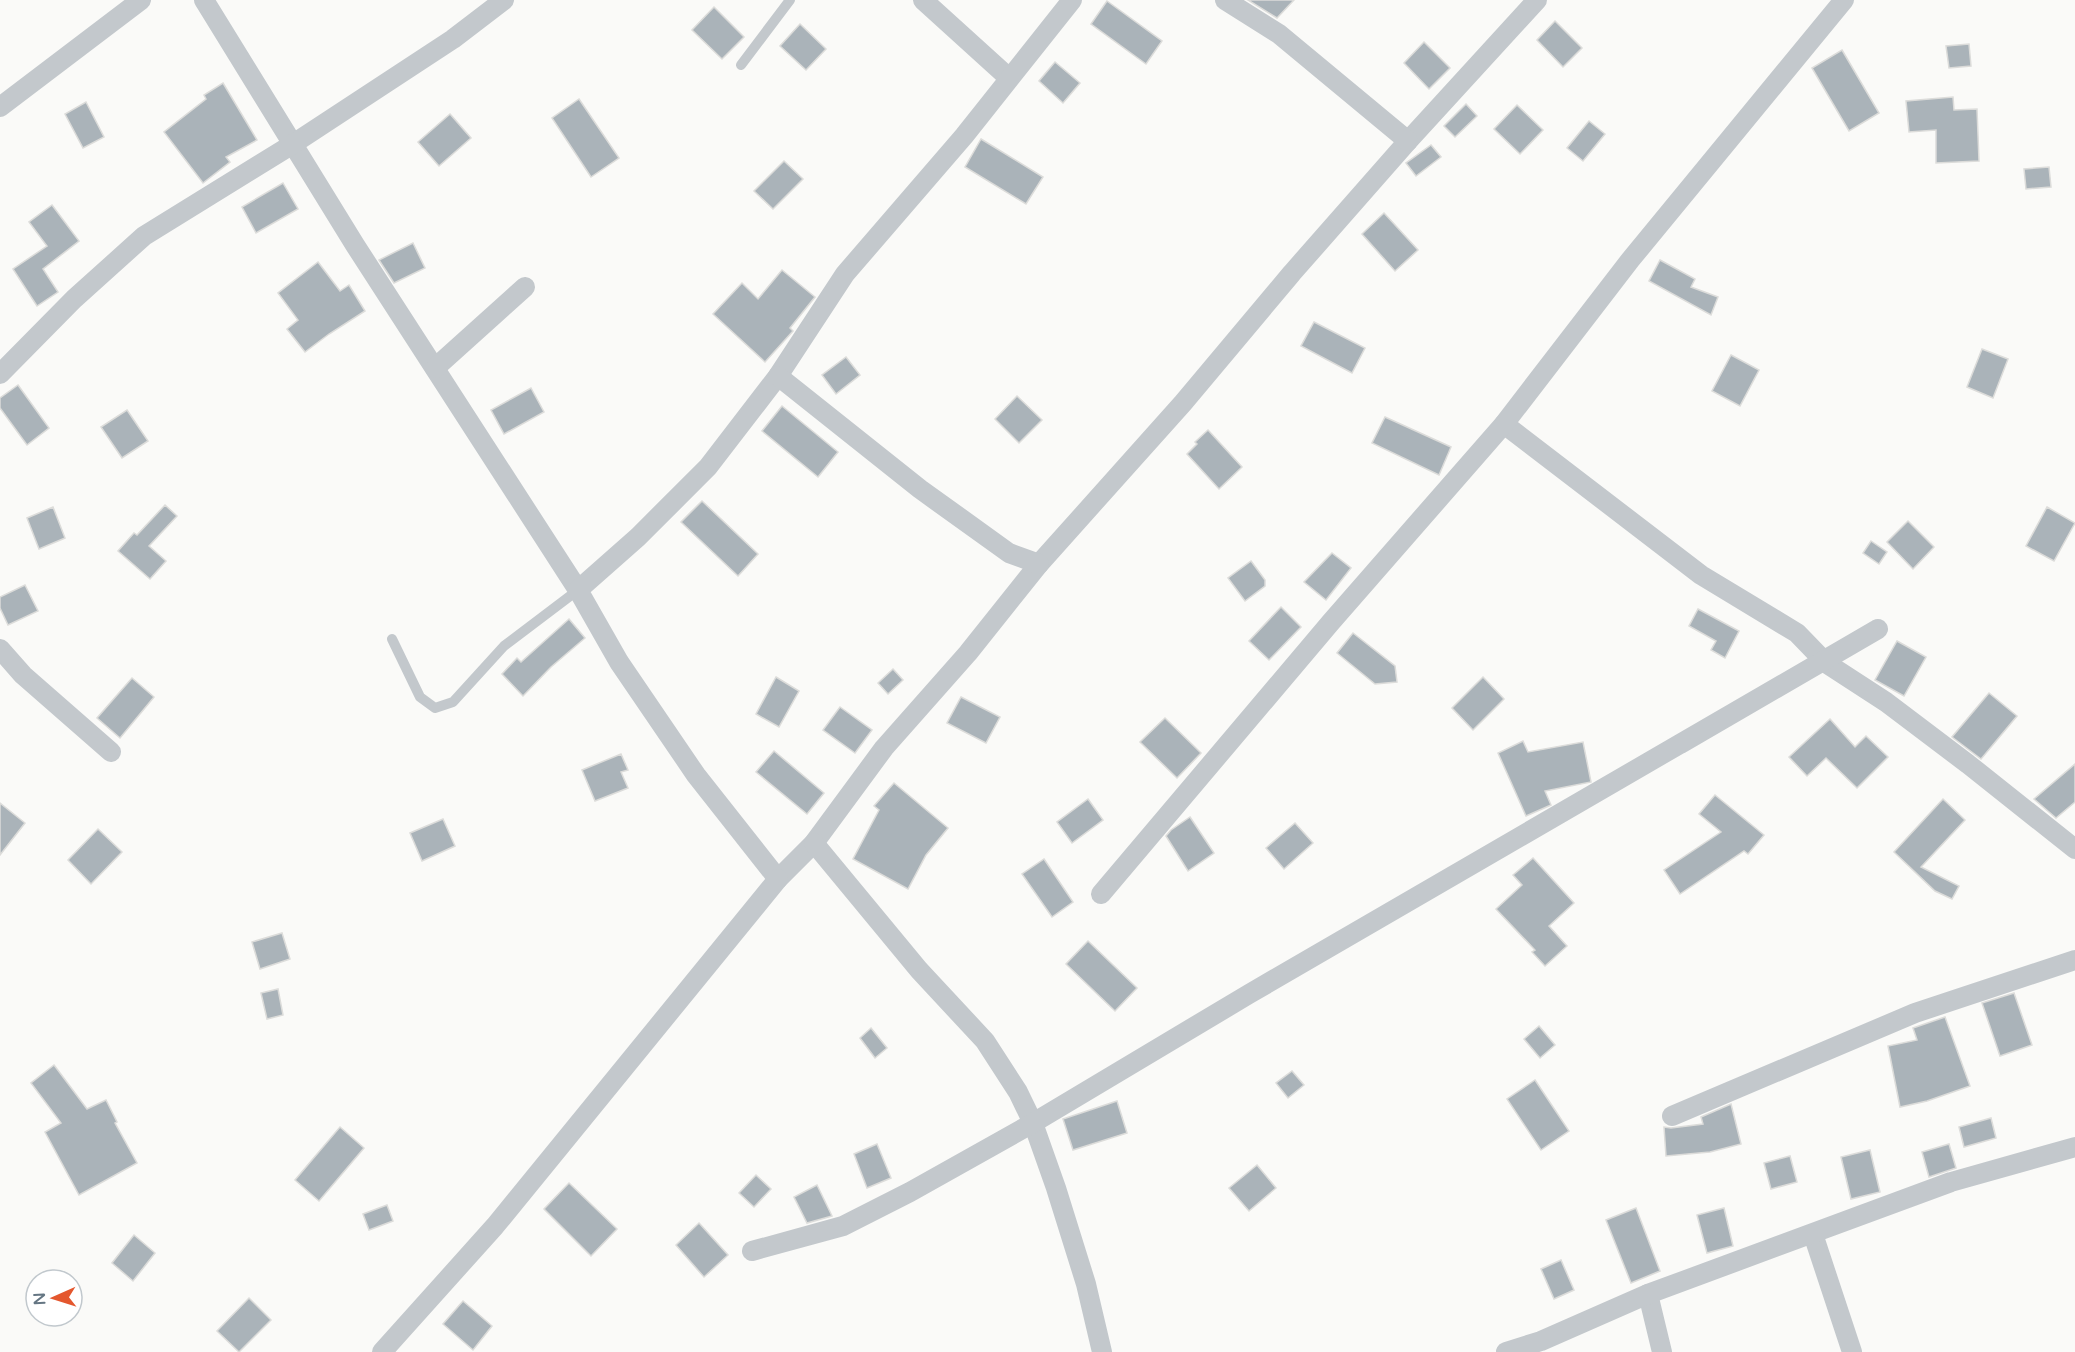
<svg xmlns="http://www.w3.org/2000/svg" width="2075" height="1352" viewBox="0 0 2075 1352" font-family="'Varela Round',sans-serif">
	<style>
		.building { fill: #aab3b9; stroke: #dcdcda; stroke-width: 1.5 }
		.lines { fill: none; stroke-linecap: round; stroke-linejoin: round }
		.lane { stroke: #c3c8cc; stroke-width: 10 }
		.street { stroke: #c3c8cc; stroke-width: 20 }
	</style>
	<rect width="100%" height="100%" fill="#fafaf8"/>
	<!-- building -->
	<g class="building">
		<polygon points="1248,0 1294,0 1277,18"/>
		<polygon points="1107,1 1162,41 1146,64 1091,24"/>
		<polygon points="714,7 744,37 722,59 692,30"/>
		<polygon points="1555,21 1582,48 1563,67 1537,40"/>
		<polygon points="800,24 826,49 806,70 780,46"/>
		<polygon points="1424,42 1450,68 1429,89 1404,63"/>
		<polygon points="1969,44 1971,66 1949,68 1946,46"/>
		<polygon points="1842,50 1879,113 1849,131 1812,68"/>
		<polygon points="1055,62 1080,83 1063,103 1039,81"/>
		<polygon points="223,83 257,140 226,157 230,162 203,183 164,132 206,99 204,95"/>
		<polygon points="1953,97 1954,110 1977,109 1979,161 1936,163 1936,130 1909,132 1906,101"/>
		<polygon points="579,99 619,158 591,177 552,118"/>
		<polygon points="86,102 104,137 83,148 65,114"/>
		<polygon points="1466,104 1477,116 1455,137 1444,126"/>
		<polygon points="1517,105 1543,130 1520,154 1494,129"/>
		<polygon points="450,114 471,138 439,166 418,142"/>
		<polygon points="1589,121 1605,134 1583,161 1567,148"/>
		<polygon points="981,139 1043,177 1026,204 965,167"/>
		<polygon points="1431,145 1441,157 1416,176 1406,163"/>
		<polygon points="784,161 803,179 773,209 754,191"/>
		<polygon points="2049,167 2051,187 2026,189 2024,169"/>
		<polygon points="283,183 298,209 256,233 242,207"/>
		<polygon points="52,205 79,241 43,269 58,292 37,306 13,269 47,246 29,222"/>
		<polygon points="1384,213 1418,250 1395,271 1362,234"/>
		<polygon points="413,243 425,268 394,283 379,260"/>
		<polygon points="1660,260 1695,279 1691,287 1718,297 1711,315 1649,281"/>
		<polygon points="318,262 340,291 349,285 365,311 329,334 305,352 287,329 298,320 278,293"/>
		<polygon points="782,270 815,297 790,328 793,331 765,362 713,314 742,283 758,299"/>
		<polygon points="1314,322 1365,348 1352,373 1301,346"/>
		<polygon points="1982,349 2008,359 1993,398 1967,387"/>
		<polygon points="1731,355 1759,370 1740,406 1712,391"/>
		<polygon points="846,357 860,375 836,394 822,375"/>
		<polygon points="18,385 49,428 27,445 0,408 0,398"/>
		<polygon points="531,388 544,412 504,434 491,410"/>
		<polygon points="1017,396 1042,420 1019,443 995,419"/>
		<polygon points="782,406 838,452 818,477 762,431"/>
		<polygon points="127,410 148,441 122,458 101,427"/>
		<polygon points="1385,417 1451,447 1439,475 1372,443"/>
		<polygon points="1208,430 1242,467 1219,489 1187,454 1197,444 1195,442"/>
		<polygon points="702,501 758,554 738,576 681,522"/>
		<polygon points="165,505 177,516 149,546 166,561 150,579 118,551 134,533 137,535"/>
		<polygon points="53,507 65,538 39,549 27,518"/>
		<polygon points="2047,507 2075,523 2054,561 2026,546"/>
		<polygon points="1908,521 1934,547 1913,569 1887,542"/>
		<polygon points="1871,541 1887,552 1879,564 1863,553"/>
		<polygon points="1332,553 1351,568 1326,600 1304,582"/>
		<polygon points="1251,561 1265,580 1265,586 1245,601 1228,578"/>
		<polygon points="25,585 38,611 8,625 0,608 0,597"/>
		<polygon points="1281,607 1301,627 1269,660 1249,641"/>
		<polygon points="1698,609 1739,631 1725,658 1711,650 1716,641 1689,626"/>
		<polygon points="569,619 585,638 551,667 523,696 502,674 517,658 521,662"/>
		<polygon points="1353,633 1395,666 1397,682 1375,684 1337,653"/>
		<polygon points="1897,641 1926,657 1904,696 1875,680"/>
		<polygon points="893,669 903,680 888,694 878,683"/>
		<polygon points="776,677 799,691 779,727 756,714"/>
		<polygon points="1483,677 1504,699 1473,730 1452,708"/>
		<polygon points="132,678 154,697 120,738 97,718"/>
		<polygon points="1989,693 2017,716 1981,759 1952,737"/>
		<polygon points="961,697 1000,717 986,743 947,723"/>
		<polygon points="840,707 872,730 855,753 823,730"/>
		<polygon points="1165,718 1201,753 1177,778 1140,742"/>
		<polygon points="1830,719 1855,747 1866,736 1888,757 1857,788 1826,758 1807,776 1789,757"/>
		<polygon points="1523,741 1528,752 1583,742 1591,782 1545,791 1551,805 1526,816 1498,753"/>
		<polygon points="774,751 824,793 807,814 756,772"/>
		<polygon points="621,754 628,770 621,772 628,788 595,801 582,770"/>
		<polygon points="2075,764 2075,802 2056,818 2034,799"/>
		<polygon points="894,783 948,828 926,855 908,889 853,859 879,810 874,806"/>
		<polygon points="1715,795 1764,835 1748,854 1744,851 1680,894 1664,870 1721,832 1699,814"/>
		<polygon points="1088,799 1103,820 1072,843 1057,822"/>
		<polygon points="1943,799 1965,820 1921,867 1959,886 1952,899 1935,891 1894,852"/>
		<polygon points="0,803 25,823 0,855"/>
		<polygon points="1190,817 1214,853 1188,871 1166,836 1171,830"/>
		<polygon points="443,819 455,846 422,861 410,833"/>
		<polygon points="1295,823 1313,843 1284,869 1266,848"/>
		<polygon points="98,829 122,852 91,884 68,860"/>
		<polygon points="1533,858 1574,903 1549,926 1567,946 1545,966 1532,952 1535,950 1496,909 1522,885 1513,875"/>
		<polygon points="1044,859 1073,902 1052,917 1022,874"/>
		<polygon points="282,933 290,959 260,969 252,942"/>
		<polygon points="1088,941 1137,988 1115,1011 1066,964"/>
		<polygon points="278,989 283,1015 267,1019 261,993"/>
		<polygon points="2014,993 2032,1045 2000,1056 1982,1003"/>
		<polygon points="1945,1017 1970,1086 1927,1101 1900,1107 1888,1046 1917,1040 1913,1028"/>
		<polygon points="1539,1026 1555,1045 1540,1058 1524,1039"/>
		<polygon points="871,1028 887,1048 875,1058 860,1038"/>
		<polygon points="54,1065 87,1109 106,1100 117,1122 115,1123 137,1163 79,1195 45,1132 61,1123 31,1083"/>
		<polygon points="1292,1071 1304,1085 1288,1098 1276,1083"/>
		<polygon points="1535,1080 1569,1131 1541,1150 1507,1099"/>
		<polygon points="1117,1101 1127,1133 1073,1150 1063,1119"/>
		<polygon points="1731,1104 1741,1144 1710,1152 1666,1156 1664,1127 1671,1128 1703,1124 1701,1117"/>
		<polygon points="1991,1118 1996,1138 1964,1147 1959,1127"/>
		<polygon points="340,1127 364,1148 319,1201 295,1180"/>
		<polygon points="877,1144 891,1178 867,1188 854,1154"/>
		<polygon points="1949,1144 1956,1168 1929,1177 1922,1152"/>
		<polygon points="1870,1150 1880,1192 1851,1199 1841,1157"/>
		<polygon points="1790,1156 1797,1182 1771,1189 1764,1163"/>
		<polygon points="1257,1165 1276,1188 1249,1211 1229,1188"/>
		<polygon points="756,1175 771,1189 754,1207 739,1193"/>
		<polygon points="569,1183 617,1229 591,1256 544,1209"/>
		<polygon points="817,1185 832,1216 807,1223 794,1197"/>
		<polygon points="387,1205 393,1221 369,1230 363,1214"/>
		<polygon points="1636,1208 1660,1271 1631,1283 1606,1220"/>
		<polygon points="1724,1208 1733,1246 1707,1253 1697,1215"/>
		<polygon points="699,1223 728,1255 704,1277 676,1245"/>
		<polygon points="134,1235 155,1253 133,1281 112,1263"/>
		<polygon points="1561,1260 1574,1290 1554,1299 1541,1269"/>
		<polygon points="249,1298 271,1320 239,1352 217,1331"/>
		<polygon points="463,1301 492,1326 473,1350 443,1324"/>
	</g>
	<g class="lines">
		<!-- lane -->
		<g class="lane">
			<polyline points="741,65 790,0"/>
			<polyline points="392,639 420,697 435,708 453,702 504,646 578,590"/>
		</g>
		<!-- street -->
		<g class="street">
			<polyline points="204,0 355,245 578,590"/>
			<polyline points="923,0 1009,78"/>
			<polyline points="1072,0 964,136 845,274 778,376 708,467 638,537 578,590 619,662 696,775 778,879 814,843 884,748 968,653 1039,564 1183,403 1292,273 1408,141 1537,0"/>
			<polyline points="1225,0 1279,34 1408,141"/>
			<polyline points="0,107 141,0"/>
			<polyline points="435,368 525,287"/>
			<polyline points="0,374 74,299 144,236 293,144 453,39 504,0"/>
			<polyline points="778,376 920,489 1009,553 1039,564"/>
			<polyline points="1504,424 1701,575 1797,633 1826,663 1886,702 1968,764 2075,849"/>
			<polyline points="0,649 23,675 111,752"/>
			<polyline points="814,843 919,970 985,1041 1018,1092 1033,1123 1056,1188 1086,1284 1102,1352"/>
			<polyline points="1101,894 1331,622 1504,424 1631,259 1844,0"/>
			<polyline points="1672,1116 1915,1013 2075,960"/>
			<polyline points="1813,1234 1852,1352"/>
			<polyline points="752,1251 843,1226 910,1192 1033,1123 1249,994 1878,629 1680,744"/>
			<polyline points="1648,1294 1662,1352"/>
			<polyline points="382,1352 495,1226 778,879"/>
			<polyline points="1506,1352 1541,1341 1648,1294 1951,1182 2075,1147"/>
		</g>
	</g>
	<!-- north arrow -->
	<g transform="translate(54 1298) rotate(267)"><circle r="28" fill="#ffffff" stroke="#c1c8cd" stroke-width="1.5"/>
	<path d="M0-4.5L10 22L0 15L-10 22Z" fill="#e4572e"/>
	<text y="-9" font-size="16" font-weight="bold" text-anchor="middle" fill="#657683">N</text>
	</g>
</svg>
